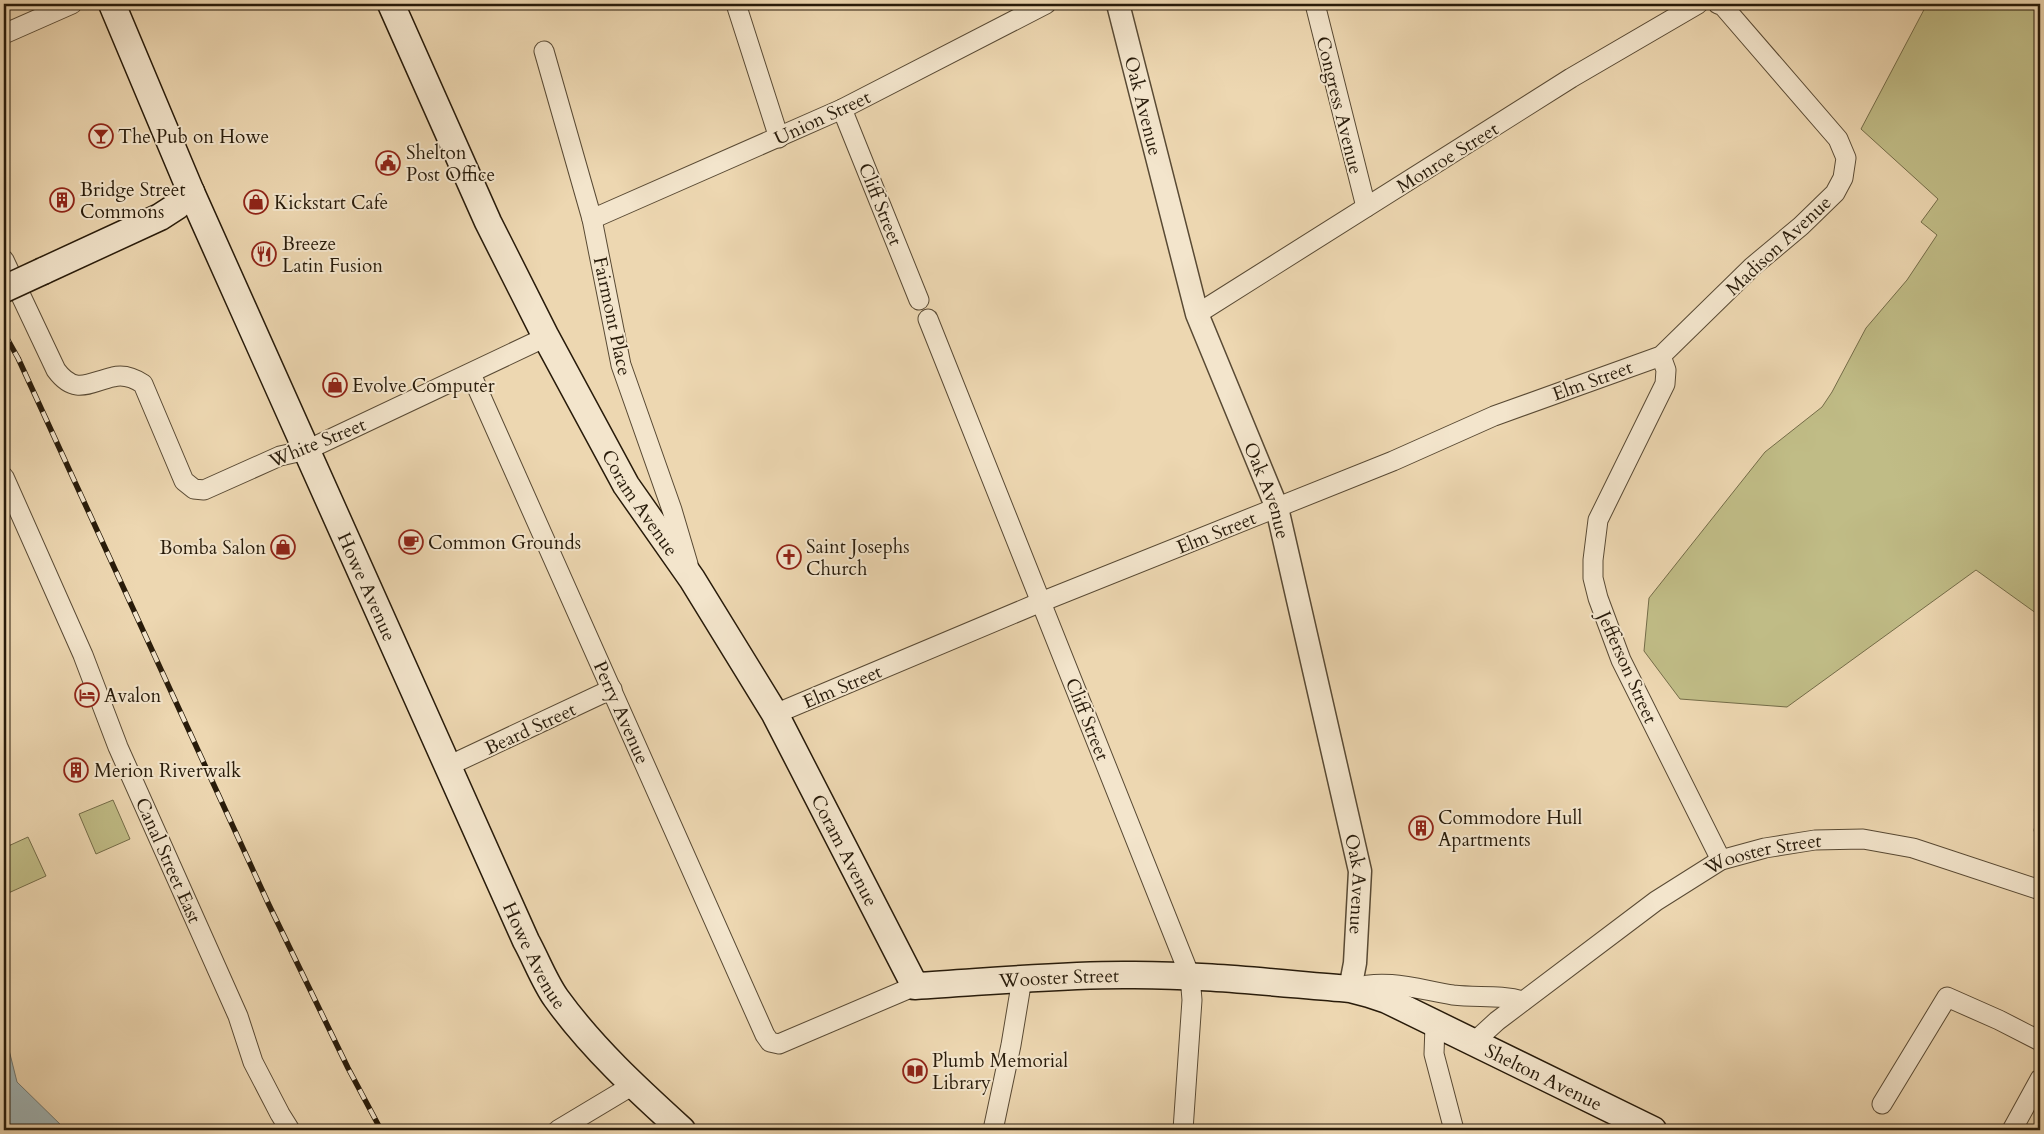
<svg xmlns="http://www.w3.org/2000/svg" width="2044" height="1134" viewBox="0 0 2044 1134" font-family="Cardo,serif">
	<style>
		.green { fill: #c0bc86; stroke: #746c48 }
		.water { fill: #a0b6b8; stroke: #707872 }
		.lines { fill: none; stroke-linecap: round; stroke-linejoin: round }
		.minor-casing { stroke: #594a34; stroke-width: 21 }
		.tertiary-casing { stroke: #594a34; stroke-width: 25 }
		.secondary-casing { stroke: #281b0a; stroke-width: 29 }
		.minor { stroke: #f3e5cc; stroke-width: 19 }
		.tertiary { stroke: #f3e5cc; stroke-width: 22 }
		.secondary { stroke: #f3e5cc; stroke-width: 26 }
		.rail-casing { stroke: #281b0a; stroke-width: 5.5 }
		.rail { stroke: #f3e5cc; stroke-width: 4; stroke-dasharray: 11; stroke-linecap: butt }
		.secondary-bridge-casing { stroke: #281b0a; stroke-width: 29; stroke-linecap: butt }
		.secondary-bridge { stroke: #f3e5cc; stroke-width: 26 }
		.labels { text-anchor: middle; stroke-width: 4; stroke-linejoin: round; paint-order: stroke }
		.street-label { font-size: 19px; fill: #281b0a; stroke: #f3e5cc }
		.poi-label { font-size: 19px; fill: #281b0a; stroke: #f3e5cc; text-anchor: start }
	</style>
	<rect width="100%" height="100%" fill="#edd7b1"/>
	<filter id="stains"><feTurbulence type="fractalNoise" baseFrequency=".004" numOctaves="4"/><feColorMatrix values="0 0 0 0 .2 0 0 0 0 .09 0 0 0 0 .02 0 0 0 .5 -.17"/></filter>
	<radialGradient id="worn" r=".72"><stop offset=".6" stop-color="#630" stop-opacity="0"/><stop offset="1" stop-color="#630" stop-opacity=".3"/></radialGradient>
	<!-- green -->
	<g class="green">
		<polygon points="1927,4 2040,4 2040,616 1976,570 1787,707 1680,699 1644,651 1649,598 1765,452 1822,407 1832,392 1866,328 1907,280 1937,235 1921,222 1938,199 1861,129"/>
		<polygon points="113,800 130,839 96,854 79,814"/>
		<polygon points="2040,805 2040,855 2034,830"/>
		<polygon points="28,837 46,876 4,895 4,848"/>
	</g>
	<!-- water -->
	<polygon class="water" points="4,1030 17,1082 66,1130 4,1130"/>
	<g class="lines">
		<!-- minor casing -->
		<g class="minor-casing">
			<g id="minor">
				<polyline points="736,4 779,138"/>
				<polyline points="1315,4 1366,207"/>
				<polyline points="4,34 72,4"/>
				<polyline points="544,51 592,219 621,365 672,510 688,564"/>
				<polyline points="842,109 919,300"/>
				<polyline points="592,219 842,109 1046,4"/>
				<path d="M 4,260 L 56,370 C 75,396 90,382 113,377 C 124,374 134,378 143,384 L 184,481 L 194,489 L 204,490 L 280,456 L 307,450 L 546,337"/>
				<polyline points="1197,314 1571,78 1698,4"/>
				<polyline points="928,319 1190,976 1192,1000 1183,1130"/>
				<polyline points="1661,356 1666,370 1665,384 1598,520 1593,560 1593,578 1598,598 1621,660 1721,860"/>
				<polyline points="471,374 765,1035 770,1042 779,1044 915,986"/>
				<polyline points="4,477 83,655 118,747 238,1016 253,1062 280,1114 290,1130"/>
				<polyline points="775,714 1041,602 1393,461 1494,416 1661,356 1752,267 1801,226 1835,193 1843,178 1846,158 1838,139 1723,6 1718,4"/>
				<polyline points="448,766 612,689"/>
				<path d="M 1354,988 C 1387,978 1420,990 1453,995 C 1477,998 1500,994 1523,1001"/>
				<polyline points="1435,1025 1434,1054 1454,1130"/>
				<path id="s1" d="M 1473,1043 L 1497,1021 L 1656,901 L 1721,860 L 1765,848 L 1815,840 L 1863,839 L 1913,848 L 2040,890"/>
				<polyline points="1882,1104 1947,997 1999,1020 2040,1041"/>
				<polyline points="558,1130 633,1085"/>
				<polyline points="993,1130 1011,1045 1022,979"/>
				<polyline points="2012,1130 2040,1079"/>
			</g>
		</g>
		<!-- tertiary casing -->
		<g class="tertiary-casing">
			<g id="tertiary">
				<path id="s2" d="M 1118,4 L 1197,314 L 1277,508 L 1360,871 L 1355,963 L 1350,989"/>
			</g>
		</g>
		<!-- secondary casing -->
		<g class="secondary-casing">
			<g id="secondary">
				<path id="s3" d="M 112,4 L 191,192 L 526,941 C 536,959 544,981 556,998 C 592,1048 637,1089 682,1130"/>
				<path id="s4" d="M 391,4 L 488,222 L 546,337 L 626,485 L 692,579 L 775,714 L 915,986 C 984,982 1054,975 1123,975 C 1199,974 1275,983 1350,989 L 1369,994 L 1387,1000 L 1653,1130"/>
				<polyline points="43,271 160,217 177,206 191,192"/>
			</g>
		</g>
		<!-- minor -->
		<use href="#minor" class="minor"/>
		<!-- tertiary -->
		<use href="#tertiary" class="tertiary"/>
		<!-- secondary -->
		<use href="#secondary" class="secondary"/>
		<!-- rail casing -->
		<g class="rail-casing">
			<polyline id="rail" points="4,333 18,358 269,905 348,1068 381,1130"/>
		</g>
		<!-- rail -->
		<use href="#rail" class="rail"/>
		<!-- secondary-bridge casing -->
		<g class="secondary-bridge-casing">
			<polyline id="secondary-bridge" points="4,289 43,271"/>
		</g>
		<!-- secondary-bridge -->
		<use href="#secondary-bridge" class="secondary-bridge"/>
	</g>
	<!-- icons -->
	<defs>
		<g id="bar-ring" transform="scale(1.25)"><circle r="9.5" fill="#f3e5cc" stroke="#8f2418" stroke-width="1.5"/><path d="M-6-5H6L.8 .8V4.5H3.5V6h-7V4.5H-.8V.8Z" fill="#8f2418"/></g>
		<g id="civic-ring" transform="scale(1.25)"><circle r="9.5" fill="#f3e5cc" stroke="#8f2418" stroke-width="1.5"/><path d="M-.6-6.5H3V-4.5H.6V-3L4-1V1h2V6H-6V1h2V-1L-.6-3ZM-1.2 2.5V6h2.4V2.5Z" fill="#8f2418"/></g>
		<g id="building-ring" transform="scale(1.25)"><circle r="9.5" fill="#f3e5cc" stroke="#8f2418" stroke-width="1.5"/><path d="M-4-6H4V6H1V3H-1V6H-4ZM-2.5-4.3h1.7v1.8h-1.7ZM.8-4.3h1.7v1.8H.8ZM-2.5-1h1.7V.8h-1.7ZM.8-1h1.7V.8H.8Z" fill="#8f2418"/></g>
		<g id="shop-ring" transform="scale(1.25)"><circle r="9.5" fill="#f3e5cc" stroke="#8f2418" stroke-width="1.5"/><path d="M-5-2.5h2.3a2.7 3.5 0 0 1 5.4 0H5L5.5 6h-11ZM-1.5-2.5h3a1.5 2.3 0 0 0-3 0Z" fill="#8f2418"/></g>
		<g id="restaurant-ring" transform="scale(1.25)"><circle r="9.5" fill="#f3e5cc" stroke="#8f2418" stroke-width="1.5"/><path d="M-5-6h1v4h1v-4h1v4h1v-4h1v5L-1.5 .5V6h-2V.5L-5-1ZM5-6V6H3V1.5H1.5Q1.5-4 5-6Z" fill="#8f2418"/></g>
		<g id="cafe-ring" transform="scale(1.25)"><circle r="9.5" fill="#f3e5cc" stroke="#8f2418" stroke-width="1.5"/><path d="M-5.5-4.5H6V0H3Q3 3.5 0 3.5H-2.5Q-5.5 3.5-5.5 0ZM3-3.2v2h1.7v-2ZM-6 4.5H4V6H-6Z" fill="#8f2418"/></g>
		<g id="church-ring" transform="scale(1.25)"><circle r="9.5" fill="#f3e5cc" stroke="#8f2418" stroke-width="1.5"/><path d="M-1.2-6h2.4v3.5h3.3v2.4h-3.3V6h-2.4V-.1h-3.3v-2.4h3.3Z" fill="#8f2418"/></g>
		<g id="hotel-ring" transform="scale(1.25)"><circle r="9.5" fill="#f3e5cc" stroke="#8f2418" stroke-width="1.5"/><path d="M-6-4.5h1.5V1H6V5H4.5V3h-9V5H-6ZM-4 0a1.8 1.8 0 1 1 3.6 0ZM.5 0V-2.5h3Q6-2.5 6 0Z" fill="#8f2418"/></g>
		<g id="library-ring" transform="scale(1.25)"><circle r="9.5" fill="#f3e5cc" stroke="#8f2418" stroke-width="1.5"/><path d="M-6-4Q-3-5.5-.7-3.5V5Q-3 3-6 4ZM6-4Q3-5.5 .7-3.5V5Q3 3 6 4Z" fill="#8f2418"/></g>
	</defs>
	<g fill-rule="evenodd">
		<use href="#bar-ring" x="101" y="136"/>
		<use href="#civic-ring" x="388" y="163"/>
		<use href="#building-ring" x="62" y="200"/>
		<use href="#shop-ring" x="256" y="202"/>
		<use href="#restaurant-ring" x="264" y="254"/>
		<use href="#shop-ring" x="335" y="385"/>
		<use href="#cafe-ring" x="411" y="542"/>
		<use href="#shop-ring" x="283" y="547"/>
		<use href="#church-ring" x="789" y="557"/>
		<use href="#hotel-ring" x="87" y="695"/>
		<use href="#building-ring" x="76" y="770"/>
		<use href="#building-ring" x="1421" y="828"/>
		<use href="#library-ring" x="915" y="1071"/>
	</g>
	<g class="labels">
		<!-- street labels -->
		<g class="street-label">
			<text transform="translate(1340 105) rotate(76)" y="7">Congress Avenue</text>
			<text dy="7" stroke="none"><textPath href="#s2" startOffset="105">Oak Avenue</textPath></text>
			<text transform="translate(822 117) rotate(-25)" y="7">Union Street</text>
			<text transform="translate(1447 157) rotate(-32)" y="7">Monroe Street</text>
			<text transform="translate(881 204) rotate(68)" y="7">Cliff Street</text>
			<text transform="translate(1778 245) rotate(-43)" y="7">Madison Avenue</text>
			<text transform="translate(613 316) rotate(78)" y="7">Fairmont Place</text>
			<text transform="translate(1592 380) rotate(-20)" y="7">Elm Street</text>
			<text transform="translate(317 442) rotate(-22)" y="7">White Street</text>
			<text dy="7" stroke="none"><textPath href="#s2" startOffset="510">Oak Avenue</textPath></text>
			<text dy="7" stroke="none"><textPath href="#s4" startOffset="558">Coram Avenue</textPath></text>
			<text transform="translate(1216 532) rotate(-22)" y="7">Elm Street</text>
			<text dy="7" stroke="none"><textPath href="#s3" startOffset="636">Howe Avenue</textPath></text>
			<text transform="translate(1628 667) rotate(66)" y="7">Jefferson Street</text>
			<text transform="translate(842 686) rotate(-23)" y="7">Elm Street</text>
			<text transform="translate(622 712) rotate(66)" y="7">Perry Avenue</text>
			<text transform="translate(1088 719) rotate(68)" y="7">Cliff Street</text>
			<text transform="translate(530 728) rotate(-25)" y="7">Beard Street</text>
			<text dy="7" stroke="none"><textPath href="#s4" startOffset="962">Coram Avenue</textPath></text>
			<text dy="7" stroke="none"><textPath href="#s1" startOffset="351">Wooster Street</textPath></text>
			<text transform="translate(169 860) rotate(66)" y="7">Canal Street East</text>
			<text dy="7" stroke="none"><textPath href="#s2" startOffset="915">Oak Avenue</textPath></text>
			<text dy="7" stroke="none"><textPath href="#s3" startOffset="1041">Howe Avenue</textPath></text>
			<text dy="7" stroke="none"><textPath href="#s4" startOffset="1259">Wooster Street</textPath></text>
			<text dy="7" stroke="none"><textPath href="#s4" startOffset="1764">Shelton Avenue</textPath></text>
		</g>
		<!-- poi labels -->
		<g class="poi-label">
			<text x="118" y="143">The Pub on Howe</text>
			<text x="406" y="159">Shelton<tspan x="406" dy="22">Post Office</tspan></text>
			<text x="80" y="196">Bridge Street<tspan x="80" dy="22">Commons</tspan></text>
			<text x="274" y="209">Kickstart Cafe</text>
			<text x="282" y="250">Breeze<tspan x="282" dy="22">Latin Fusion</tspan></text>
			<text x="352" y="392">Evolve Computer</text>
			<text x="428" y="549">Common Grounds</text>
			<text x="806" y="553">Saint Josephs<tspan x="806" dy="22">Church</tspan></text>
			<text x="266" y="554" text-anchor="end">Bomba Salon</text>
			<text x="104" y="702">Avalon</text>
			<text x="94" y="777">Merion Riverwalk</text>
			<text x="1438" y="824">Commodore Hull<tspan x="1438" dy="22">Apartments</tspan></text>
			<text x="932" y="1067">Plumb Memorial<tspan x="932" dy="22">Library</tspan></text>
		</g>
	</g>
	<!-- margin -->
	<rect width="2044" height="1134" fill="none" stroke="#edd7b1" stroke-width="20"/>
	<rect x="5" y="5" width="2034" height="1124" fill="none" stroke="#281b0a" stroke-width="2.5"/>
	<rect x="10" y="10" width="2024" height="1114" fill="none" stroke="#281b0a"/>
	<rect width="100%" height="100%" filter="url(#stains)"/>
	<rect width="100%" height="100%" fill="url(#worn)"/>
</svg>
